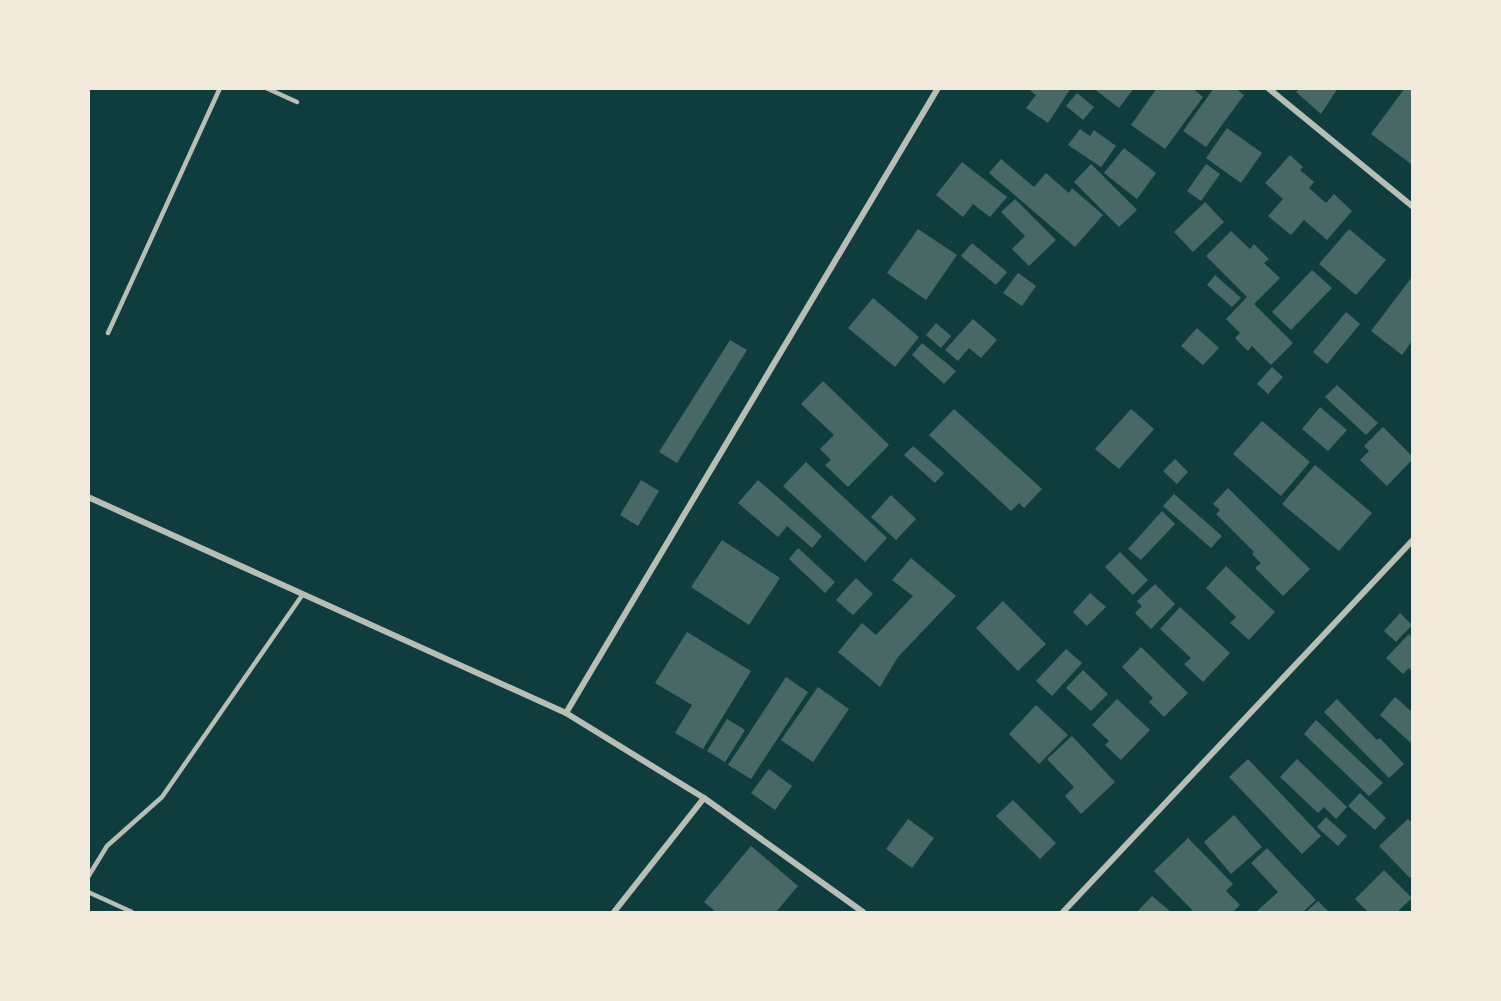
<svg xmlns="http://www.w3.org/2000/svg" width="1501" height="1001" viewBox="0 0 1501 1001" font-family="'Exo 2',sans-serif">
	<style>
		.building { fill: #486865 }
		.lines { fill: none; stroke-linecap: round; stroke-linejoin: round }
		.service { stroke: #b8beb3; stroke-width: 4.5 }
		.minor { stroke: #b8beb3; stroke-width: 6 }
	</style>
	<rect width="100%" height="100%" fill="#0f3d3e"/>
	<!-- building -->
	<g class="building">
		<polygon points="1027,88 1071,88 1048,123 1026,108 1036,95"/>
		<polygon points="1093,88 1134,88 1119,108"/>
		<polygon points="1157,88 1192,88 1203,97 1165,149 1131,125"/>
		<polygon points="1214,88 1235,88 1244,95 1206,147 1183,131"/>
		<polygon points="1300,88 1338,88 1321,114 1296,92"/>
		<polygon points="1405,88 1412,88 1411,164 1371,134"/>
		<polygon points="1077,93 1094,107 1083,120 1066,106"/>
		<polygon points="1227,128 1262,153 1241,183 1206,158"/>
		<polygon points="1080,129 1090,136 1094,130 1116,146 1101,167 1068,145"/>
		<polygon points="1124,148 1156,173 1137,199 1104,173"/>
		<polygon points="1290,155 1303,167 1300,170 1314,182 1309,188 1326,203 1334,194 1352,211 1327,240 1304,220 1291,235 1268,216 1283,199 1265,183"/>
		<polygon points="1001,159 1034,187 1046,173 1069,193 1072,188 1103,215 1075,247 989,173"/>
		<polygon points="962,162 1007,197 990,217 973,204 963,217 936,195"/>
		<polygon points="1091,164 1137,210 1119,227 1074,182"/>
		<polygon points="1206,164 1220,174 1201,201 1187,191"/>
		<polygon points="1015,199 1056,240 1029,266 1012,249 1025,236 1001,212"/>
		<polygon points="1205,202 1224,222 1193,252 1174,232"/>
		<polygon points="918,229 957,255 926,300 887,273"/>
		<polygon points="1349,229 1386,260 1356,295 1319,264"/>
		<polygon points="1231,231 1250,249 1254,244 1269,259 1264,263 1280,278 1254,304 1293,343 1271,365 1252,346 1248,351 1235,338 1240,333 1226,319 1247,297 1206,256"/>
		<polygon points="972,243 1007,272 996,285 961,256"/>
		<polygon points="1312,270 1332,288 1291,330 1272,312"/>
		<polygon points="1018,273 1036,286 1022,306 1003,293"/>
		<polygon points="1215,275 1241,298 1232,307 1207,285"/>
		<polygon points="1412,277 1412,341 1402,355 1371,331"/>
		<polygon points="873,298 919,337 895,367 848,328"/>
		<polygon points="1346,312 1360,324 1327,364 1313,352"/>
		<polygon points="973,319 997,340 981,358 969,348 958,361 945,350"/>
		<polygon points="936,323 951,336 941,348 926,335"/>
		<polygon points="1197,328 1219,348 1203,365 1181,346"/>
		<polygon points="730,340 747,350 677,463 659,452"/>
		<polygon points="922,343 956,371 944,384 912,355"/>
		<polygon points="1272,367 1283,377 1268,394 1257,384"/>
		<polygon points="823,381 889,445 848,487 825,465 831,460 820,449 834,435 801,404"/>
		<polygon points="1337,385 1378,423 1366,435 1325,397"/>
		<polygon points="1320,407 1347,430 1328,451 1302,429"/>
		<polygon points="954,409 1042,489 1024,508 1019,503 1011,511 929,435"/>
		<polygon points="1131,409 1154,429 1119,469 1095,449"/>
		<polygon points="1262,421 1310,462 1281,496 1233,454"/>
		<polygon points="1383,427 1412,456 1412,460 1387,486 1360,460 1369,451 1364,446"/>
		<polygon points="913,446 944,473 935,483 904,455"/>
		<polygon points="1175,459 1188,472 1177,484 1163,471"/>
		<polygon points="806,462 887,538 865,562 783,486"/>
		<polygon points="1315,465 1372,513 1339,551 1282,504"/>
		<polygon points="641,480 659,491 638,526 620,515"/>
		<polygon points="758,480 822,536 812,548 787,526 778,537 738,503"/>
		<polygon points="1228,488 1310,569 1283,596 1255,568 1261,563 1252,554 1254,552 1216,514 1220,510 1213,504"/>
		<polygon points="1174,494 1222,536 1211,548 1163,506"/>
		<polygon points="891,495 916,519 896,540 871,517"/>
		<polygon points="1162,511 1175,524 1141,560 1128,549"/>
		<polygon points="722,540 780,578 749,625 691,587"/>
		<polygon points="798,548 835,582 825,593 789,559"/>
		<polygon points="1120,552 1148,580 1133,595 1105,567"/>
		<polygon points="911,558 956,596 898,657 880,687 838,652 862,623 876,635 913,596 892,580"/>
		<polygon points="1226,566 1275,612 1249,640 1230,623 1236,617 1206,588"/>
		<polygon points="856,578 873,594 853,615 836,600"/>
		<polygon points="1155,584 1175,604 1151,629 1135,613 1142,606 1137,601"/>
		<polygon points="1090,593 1106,607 1087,626 1073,612"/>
		<polygon points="1003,601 1046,644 1018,671 976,628"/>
		<polygon points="1180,607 1230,653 1203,682 1184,664 1191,658 1160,629"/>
		<polygon points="1400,613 1412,625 1396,642 1384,631"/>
		<polygon points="687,632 751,671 703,749 675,733 692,705 655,683"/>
		<polygon points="1409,634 1412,638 1412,672 1409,668 1403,674 1386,658"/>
		<polygon points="1141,647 1188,693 1164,717 1149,702 1153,698 1122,667"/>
		<polygon points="1066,649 1082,663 1052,696 1036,681"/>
		<polygon points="1083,670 1108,694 1091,711 1066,688"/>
		<polygon points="786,677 808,692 751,779 728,765"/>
		<polygon points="818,687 849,709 813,762 781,740"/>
		<polygon points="1395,697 1412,712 1412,744 1380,715"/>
		<polygon points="1117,699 1150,730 1121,760 1105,745 1109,741 1092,725"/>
		<polygon points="1337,699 1377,740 1380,738 1404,764 1389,778 1324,712"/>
		<polygon points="1036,705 1068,735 1039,764 1009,734"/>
		<polygon points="727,719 745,730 725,762 707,751"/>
		<polygon points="1316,720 1383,783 1369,796 1304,734"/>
		<polygon points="1072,736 1115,782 1081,814 1065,796 1074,787 1047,759"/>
		<polygon points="1248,759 1321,836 1302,854 1229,777"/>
		<polygon points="1297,759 1347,807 1336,819 1324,807 1318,813 1280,777"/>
		<polygon points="769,769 792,786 775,810 751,793"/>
		<polygon points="1360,793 1386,818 1375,830 1348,806"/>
		<polygon points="1013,800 1056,843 1040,859 996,816"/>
		<polygon points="1234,815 1262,847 1231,874 1204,842"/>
		<polygon points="1326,817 1347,836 1338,846 1317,827"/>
		<polygon points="908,819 934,838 912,868 886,849"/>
		<polygon points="1408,819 1412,823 1412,876 1410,878 1379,846"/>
		<polygon points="1188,838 1233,884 1226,891 1240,905 1233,912 1194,912 1154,871"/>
		<polygon points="751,846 798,886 776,912 716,912 704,902"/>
		<polygon points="1267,848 1316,900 1303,912 1256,912 1278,892 1251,863"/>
		<polygon points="1384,870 1412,898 1397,912 1368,912 1355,899"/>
		<polygon points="1152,896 1171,912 1137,912"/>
		<polygon points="1318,901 1329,912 1306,912"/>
	</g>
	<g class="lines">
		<!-- service -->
		<g class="service">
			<polyline points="266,88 297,102"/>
			<polyline points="108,333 220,88"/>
			<polyline points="88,877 107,846 162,797 303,594"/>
			<polyline points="88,892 132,912"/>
		</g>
		<!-- minor -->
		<g class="minor">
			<polyline points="1268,88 1412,206"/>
			<polyline points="88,497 566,713 704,798 863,912"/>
			<polyline points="566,713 938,88"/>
			<polyline points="614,912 704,798"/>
			<polyline points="1063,912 1412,541"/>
		</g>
	</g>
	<!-- border -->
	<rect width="1501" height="1001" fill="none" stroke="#f1e9da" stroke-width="180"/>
</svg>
